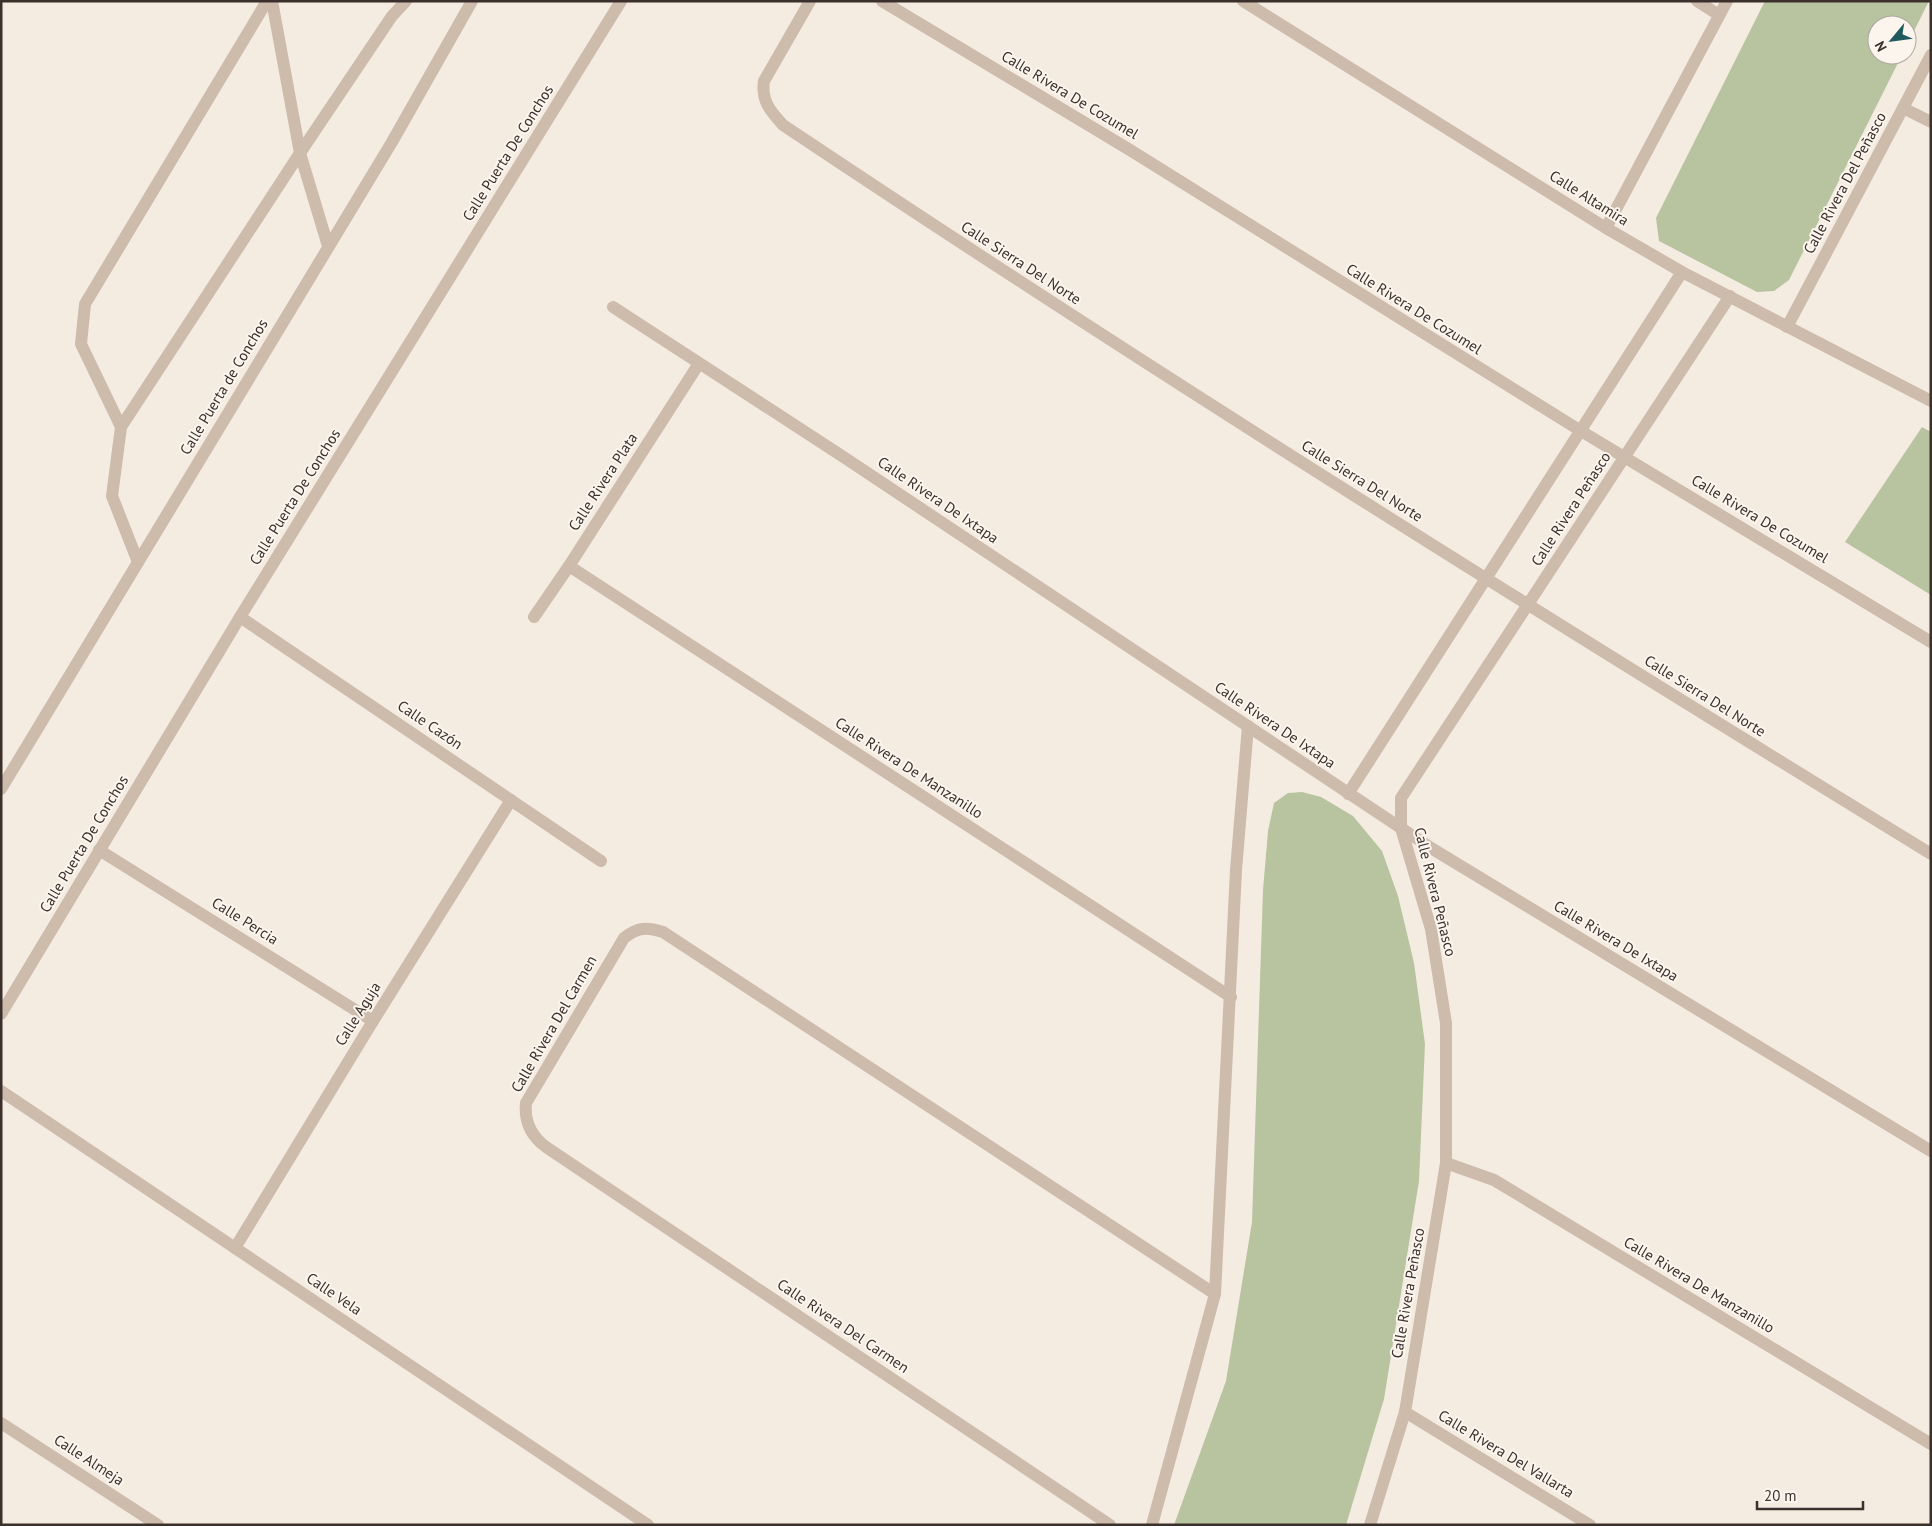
<svg xmlns="http://www.w3.org/2000/svg" width="1932" height="1526" viewBox="0 0 1932 1526" font-family="'PT Sans',sans-serif">
	<style>
		.park { fill: #b8c4a0 }
		.lines { fill: none; stroke-linecap: round; stroke-linejoin: round }
		.service { stroke: #cdbbac; stroke-width: 12 }
		.minor { stroke: #cdbbac; stroke-width: 12 }
		.labels { text-anchor: middle; stroke-width: 4; stroke-linejoin: round; paint-order: stroke }
		.street-label { font-size: 15px; fill: #3b302b; stroke: #fbf5ee }
	</style>
	<rect width="100%" height="100%" fill="#f4ebe1"/>
	<!-- park -->
	<g class="park">
		<polygon points="1765,1 1929,1 1907,45 1907,25 1877,25 1877,55 1902,55 1789,280 1774,291 1757,292 1659,241 1656,218"/>
		<polygon points="1922,427 1931,432 1931,595 1845,542"/>
		<polygon points="1302,792 1321,797 1353,816 1382,851 1398,896 1414,963 1425,1044 1419,1181 1384,1399 1346,1525 1174,1525 1226,1381 1252,1222 1263,890 1268,831 1274,803 1288,793"/>
	</g>
	<g class="lines">
		<!-- service -->
		<g class="service">
			<polyline points="272,1 300,153 328,246"/>
			<polyline points="121,427 81,344 85,304 267,1"/>
			<polyline points="138,562 112,496 121,427 300,153 392,16 406,1"/>
		</g>
		<!-- minor -->
		<g class="minor">
			<path d="M 810,1 L 764,81 C 761,100 770,111 783,125 C 1160,377 1545,617 1931,854"/>
			<polyline points="882,1 1130,150 1581,431 1931,642"/>
			<polyline points="1243,1 1606,228 1682,272 1931,401"/>
			<polyline points="1697,1 1719,15"/>
			<polyline points="1903,108 1931,122"/>
			<polyline points="1606,228 1727,1"/>
			<polyline points="613,307 842,456 1431,848 1931,1151"/>
			<polyline points="1787,327 1931,55"/>
			<polyline points="569,566 1231,997"/>
			<polyline points="240,617 601,861"/>
			<polyline points="534,617 569,566 698,365"/>
			<polyline points="1,789 392,142 472,1"/>
			<polyline points="1348,794 1682,272"/>
			<polyline points="99,850 373,1021"/>
			<polyline points="1,1014 240,617 621,1"/>
			<polyline points="1,1091 648,1525"/>
			<polyline points="1446,1163 1494,1180 1931,1444"/>
			<polyline points="235,1248 373,1021 511,800"/>
			<polyline points="1405,1412 1590,1525"/>
			<polyline points="1,1423 158,1525"/>
			<path d="M 1110,1525 L 546,1147 C 531,1136 524,1122 526,1103 L 624,938 C 638,927 646,927 663,932 L 1215,1294"/>
			<polyline points="1152,1525 1215,1294 1236,870 1248,726"/>
			<polyline points="1370,1525 1405,1412 1446,1163 1446,1023 1431,929 1401,828 1401,798 1730,296"/>
		</g>
	</g>
	<g class="labels">
		<!-- street labels -->
		<g class="street-label">
			<text transform="translate(1070 95) rotate(31)" y="5">Calle Rivera De Cozumel</text>
			<text transform="translate(508 153) rotate(-58)" y="5">Calle Puerta De Conchos</text>
			<text transform="translate(1845 183) rotate(-62)" y="5">Calle Rivera Del Peñasco</text>
			<text transform="translate(1589 198) rotate(32)" y="5">Calle Altamira</text>
			<text transform="translate(1021 263) rotate(33)" y="5">Calle Sierra Del Norte</text>
			<text transform="translate(1414 309) rotate(32)" y="5">Calle Rivera De Cozumel</text>
			<text transform="translate(224 387) rotate(-59)" y="5">Calle Puerta de Conchos</text>
			<text transform="translate(1362 481) rotate(32)" y="5">Calle Sierra Del Norte</text>
			<text transform="translate(603 482) rotate(-57)" y="5">Calle Rivera Plata</text>
			<text transform="translate(295 497) rotate(-58)" y="5">Calle Puerta De Conchos</text>
			<text transform="translate(938 500) rotate(34)" y="5">Calle Rivera De Ixtapa</text>
			<text transform="translate(1571 509) rotate(-57)" y="5">Calle Rivera Peñasco</text>
			<text transform="translate(1760 519) rotate(31)" y="5">Calle Rivera De Cozumel</text>
			<text transform="translate(1705 696) rotate(32)" y="5">Calle Sierra Del Norte</text>
			<text transform="translate(430 725) rotate(34)" y="5">Calle Cazón</text>
			<text transform="translate(1275 725) rotate(34)" y="5">Calle Rivera De Ixtapa</text>
			<text transform="translate(909 768) rotate(33)" y="5">Calle Rivera De Manzanillo</text>
			<text transform="translate(84 844) rotate(-59)" y="5">Calle Puerta De Conchos</text>
			<text transform="translate(1435 892) rotate(76)" y="5">Calle Rivera Peñasco</text>
			<text transform="translate(245 921) rotate(32)" y="5">Calle Percia</text>
			<text transform="translate(1616 941) rotate(31)" y="5">Calle Rivera De Ixtapa</text>
			<text transform="translate(358 1014) rotate(-58)" y="5">Calle Aguja</text>
			<text transform="translate(554 1024) rotate(-60)" y="5">Calle Rivera Del Carmen</text>
			<text transform="translate(1699 1285) rotate(31)" y="5">Calle Rivera De Manzanillo</text>
			<text transform="translate(1408 1293) rotate(-80)" y="5">Calle Rivera Peñasco</text>
			<text transform="translate(334 1294) rotate(34)" y="5">Calle Vela</text>
			<text transform="translate(843 1326) rotate(34)" y="5">Calle Rivera Del Carmen</text>
			<text transform="translate(1506 1454) rotate(31)" y="5">Calle Rivera Del Vallarta</text>
			<text transform="translate(89 1460) rotate(33)" y="5">Calle Almeja</text>
		</g>
	</g>
	<!-- border -->
	<rect width="1932" height="1526" fill="none" stroke="#3b302b" stroke-width="5"/>
	<!-- north arrow -->
	<g transform="translate(1892 40) rotate(241)"><circle r="24" fill="#fbf5ee" stroke="#aea6a0"/>
	<path d="M0-4L9 19L0 12L-9 19Z" fill="#1f5a5e"/>
	<text y="-8" font-size="14" font-weight="bold" text-anchor="middle" fill="#3b302b">N</text>
	</g>
	<!-- scale -->
	<path d="M1757 1501v8h106v-8" fill="none" stroke="#3b302b" stroke-width="2.5"/>
	<text x="1764" y="1501" font-size="15" fill="#3b302b" stroke="#fbf5ee" stroke-width="4" paint-order="stroke">20 m</text>
</svg>
